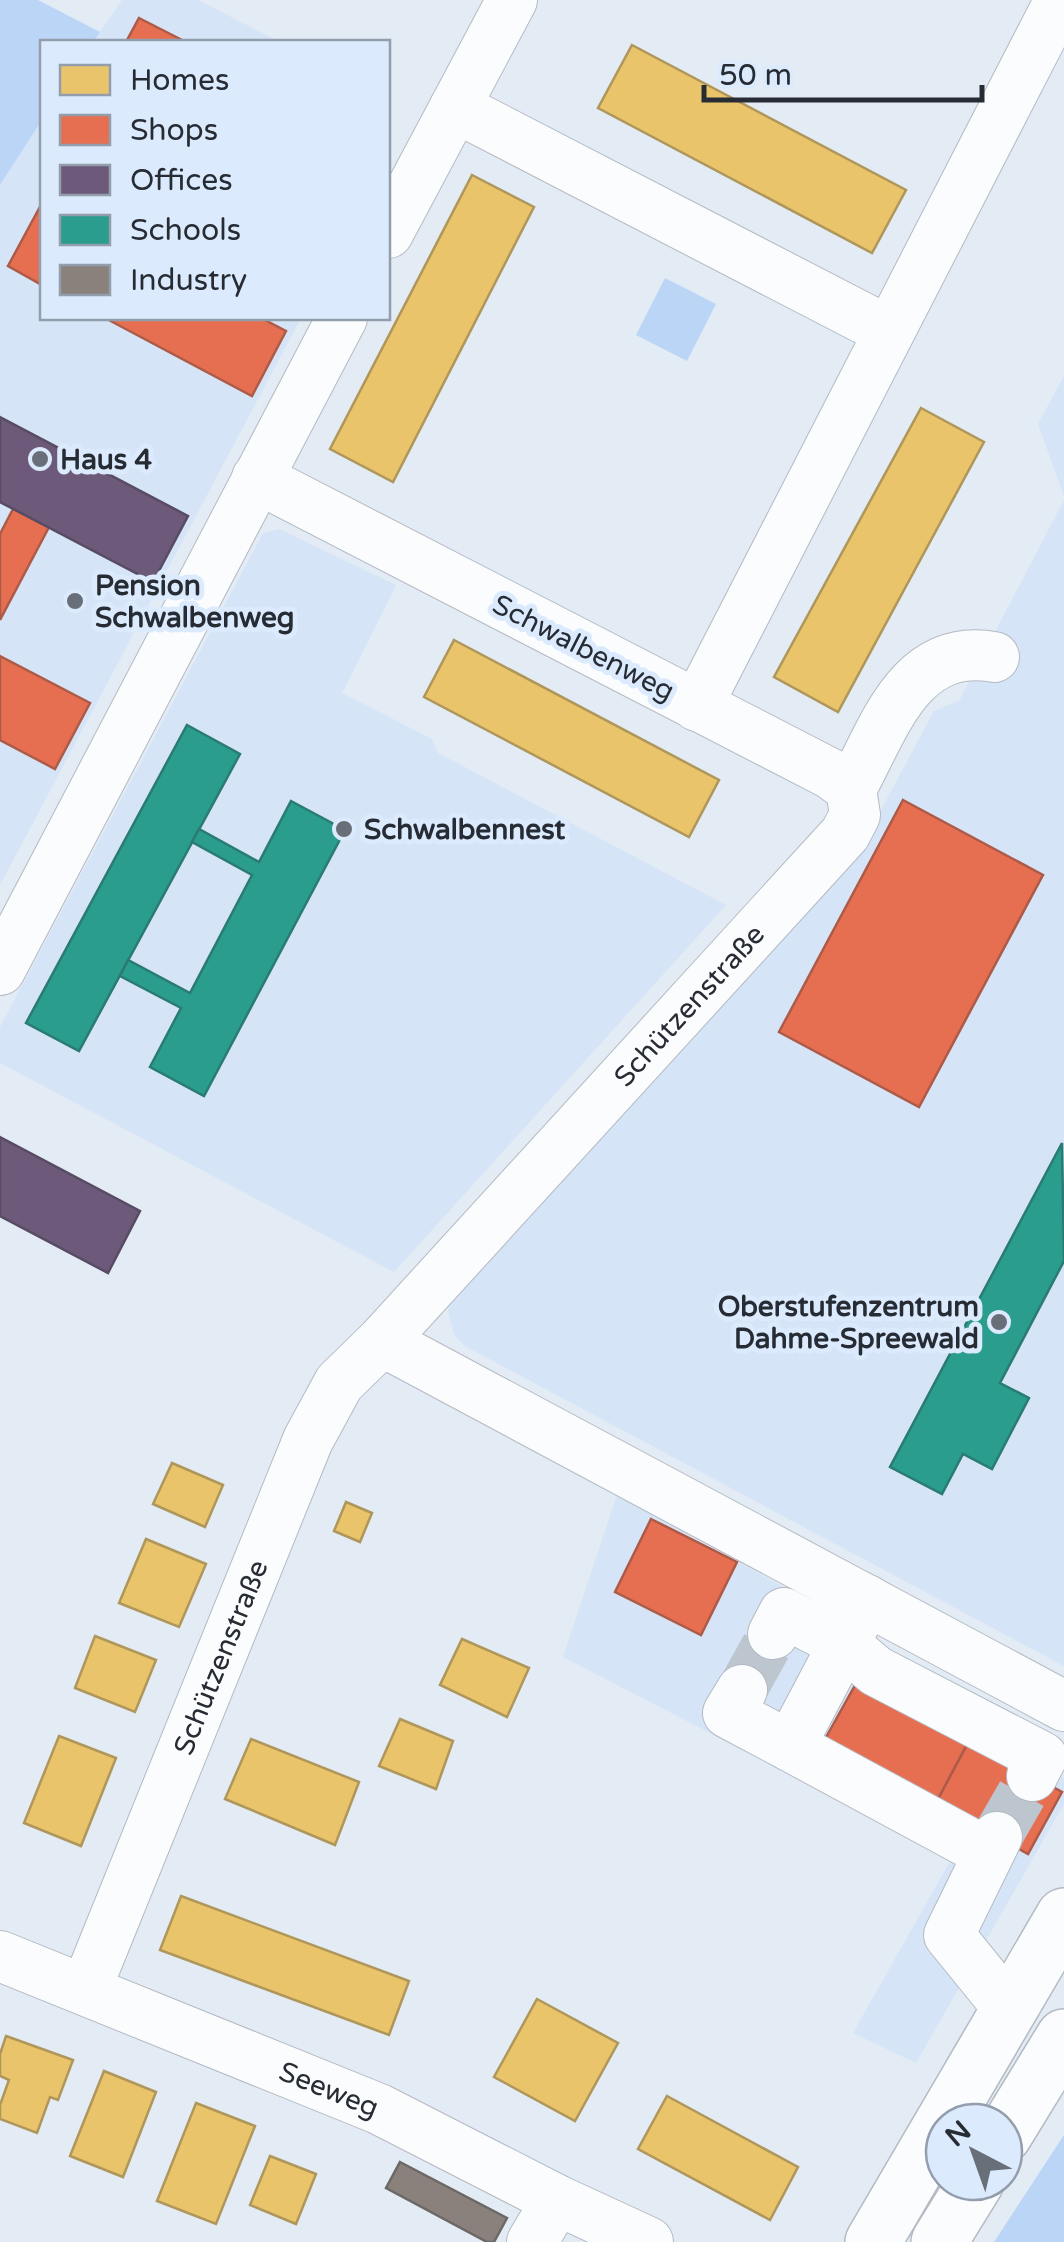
<svg xmlns="http://www.w3.org/2000/svg" width="1064" height="2242" viewBox="0 0 1064 2242" font-family="'Varela Round',sans-serif">
	<style>
		.built { fill: #d5e4f6 }
		.green { fill: #bbd5f6 }
		.homes { fill: #e9c46a; stroke: #af965a; stroke-width: 2.5 }
		.shops { fill: #e76f51; stroke: #ad5b48; stroke-width: 2.5 }
		.offices { fill: #6d597a; stroke: #584c65; stroke-width: 2.5 }
		.schools { fill: #2a9d8f; stroke: #297b74; stroke-width: 2.5 }
		.industry { fill: #8a817c; stroke: #6c6866; stroke-width: 2.5 }
		.lines { fill: none; stroke-linecap: round; stroke-linejoin: round }
		.minor-tunnel { stroke: #bdc5ce; stroke-width: 50; stroke-dasharray: 50 25; stroke-linecap: butt }
		.minor-casing { stroke: #b4bac2; stroke-width: 52 }
		.major-casing { stroke: #b4bac2; stroke-width: 58 }
		.minor { stroke: #fbfcfe; stroke-width: 50 }
		.major { stroke: #fbfcfe; stroke-width: 55 }
		.poi-dot { fill: #696f78; stroke: #dbeafd; stroke-width: 4 }
		.labels { text-anchor: middle; stroke-width: 10; stroke-linejoin: round; paint-order: stroke }
		.poi-label { font-size: 28px; font-weight: bold; fill: #272c34; stroke: #dbeafd; text-anchor: start }
		.street-label { font-size: 28px; fill: #272c34; stroke: #dbeafd }
	</style>
	<rect width="100%" height="100%" fill="#e3ebf5"/>
	<!-- built -->
	<g class="built">
		<polygon points="122,0 198,0 280,42 93,42"/>
		<polygon points="42,120 42,318 301,318 0,885 0,185"/>
		<polygon points="1064,376 1064,496 1038,424"/>
		<polygon points="1064,500 1064,1666 465,1346 454,1335 448,1311 454,1292 865,840 934,711 959,701"/>
		<polygon points="279,529 396,585 342,693 432,739 438,753 726,905 394,1272 0,1063 0,1027 263,533"/>
		<polygon points="617,1495 800,1596 1045,1747 1064,1779 1064,1804 916,2063 853,2033 952,1858 563,1657"/>
	</g>
	<!-- green -->
	<g class="green">
		<polygon points="0,0 38,0 100,32 93,42 42,42 42,120 0,185"/>
		<polygon points="665,278 716,304 687,361 636,335"/>
		<polygon points="1064,2135 1064,2242 994,2242"/>
	</g>
	<!-- homes -->
	<g class="homes">
		<polygon points="632,45 906,190 872,253 598,108"/>
		<polygon points="472,175 534,207 393,482 330,449"/>
		<polygon points="921,408 984,442 838,712 774,677"/>
		<polygon points="454,640 719,780 689,837 424,697"/>
		<polygon points="172,1463 223,1485 205,1527 153,1504"/>
		<polygon points="346,1502 372,1513 360,1542 334,1531"/>
		<polygon points="146,1539 206,1564 179,1627 119,1603"/>
		<polygon points="95,1636 156,1660 135,1712 75,1688"/>
		<polygon points="462,1639 529,1668 507,1717 440,1685"/>
		<polygon points="400,1719 453,1741 436,1789 379,1766"/>
		<polygon points="59,1736 116,1758 81,1846 24,1823"/>
		<polygon points="251,1739 359,1782 335,1845 225,1799"/>
		<polygon points="181,1896 409,1981 389,2035 160,1950"/>
		<polygon points="537,1999 618,2043 575,2121 494,2077"/>
		<polygon points="6,2036 73,2060 58,2100 50,2097 37,2133 0,2119 0,2105 9,2080 0,2076 0,2054"/>
		<polygon points="104,2071 156,2092 123,2177 70,2156"/>
		<polygon points="667,2096 798,2167 770,2220 638,2149"/>
		<polygon points="196,2103 255,2126 216,2224 157,2201"/>
		<polygon points="270,2156 316,2174 296,2224 250,2205"/>
	</g>
	<!-- shops -->
	<g class="shops">
		<polygon points="139,18 186,42 126,42"/>
		<polygon points="42,203 42,285 8,266"/>
		<polygon points="105,318 261,318 286,331 252,396"/>
		<polygon points="13,509 49,527 0,620 0,534"/>
		<polygon points="0,656 90,703 55,769 0,740"/>
		<polygon points="903,800 1043,875 919,1107 779,1032"/>
		<polygon points="651,1519 737,1562 701,1635 615,1592"/>
		<polygon points="759,1626 786,1641 755,1697 728,1683"/>
		<polygon points="858,1680 969,1741 936,1803 824,1741"/>
		<polygon points="969,1741 1062,1792 1028,1854 936,1803"/>
	</g>
	<!-- offices -->
	<g class="offices">
		<polygon points="0,417 188,516 153,582 0,502"/>
		<polygon points="0,1137 140,1211 108,1273 0,1216"/>
	</g>
	<!-- schools -->
	<g class="schools">
		<polygon points="187,725 240,754 79,1051 26,1023"/>
		<polygon points="291,801 345,830 204,1096 150,1067 181,1008 120,976 128,960 190,993 252,875 192,842 199,829 259,862"/>
		<polygon points="1062,1143 1064,1261 1000,1383 1029,1398 992,1469 963,1454 942,1494 890,1467"/>
	</g>
	<!-- industry -->
	<polygon class="industry" points="400,2162 507,2218 494,2242 487,2242 386,2188"/>
	<g class="lines">
		<!-- minor-tunnel -->
		<g class="minor-tunnel">
			<polyline points="742,1690 773,1634"/>
			<polyline points="997,1837 1032,1776"/>
		</g>
		<!-- minor casing -->
		<g class="minor-casing">
			<g id="minor">
				<polyline points="455,107 888,331"/>
				<polyline points="388,233 512,0"/>
				<polyline points="697,706 1060,0"/>
				<path d="M 851,789 C 884,729 909,642 994,657"/>
				<polyline points="0,970 342,318"/>
				<polyline points="382,1341 1064,1706"/>
				<polyline points="867,1600 790,1746 988,1853"/>
				<polyline points="773,1634 784,1613 844,1644 876,1671 1042,1757 1032,1776"/>
				<polyline points="742,1690 728,1713 790,1746"/>
				<polyline points="997,1837 949,1935 1009,2009"/>
				<path id="s1" d="M 0,1956 L 379,2109 L 557,2200 L 648,2242"/>
				<path id="s2" d="M 86,1989 L 308,1440 L 339,1383 L 382,1341 L 845,834 L 855,815 L 851,789 L 831,774 L 257,478"/>
				<polyline points="532,2242 557,2200"/>
			</g>
		</g>
		<!-- major casing -->
		<g class="major-casing">
			<g id="major">
				<polyline points="1004,2135 1064,2037"/>
				<polyline points="873,2242 1064,1916"/>
				<polyline points="939,2242 976,2182"/>
			</g>
		</g>
		<!-- minor -->
		<use href="#minor" class="minor"/>
		<!-- major -->
		<use href="#major" class="major"/>
	</g>
	<!-- markers -->
	<g class="poi-dot">
		<circle cx="40" cy="459" r="10"/>
		<circle cx="75" cy="601" r="10"/>
		<circle cx="344" cy="829" r="10"/>
		<circle cx="999" cy="1322" r="10"/>
	</g>
	<g class="labels">
		<!-- poi labels -->
		<g class="poi-label">
			<text x="60" y="469">Haus 4</text>
			<text x="95" y="595">Pension<tspan x="95" dy="32">Schwalbenweg</tspan></text>
			<text x="364" y="839">Schwalbennest</text>
			<text x="979" y="1316" text-anchor="end">Oberstufenzentrum<tspan x="979" dy="32">Dahme-Spreewald</tspan></text>
		</g>
		<!-- street labels -->
		<g class="street-label">
			<text transform="translate(584 647) rotate(27)" y="10">Schwalbenweg</text>
			<text dy="10" stroke="none"><textPath href="#s2" startOffset="1172">Schützenstraße</textPath></text>
			<text dy="10" stroke="none"><textPath href="#s2" startOffset="358">Schützenstraße</textPath></text>
			<text dy="10" stroke="none"><textPath href="#s1" startOffset="355">Seeweg</textPath></text>
		</g>
	</g>
	<!-- legend -->
	<rect x="40" y="40" width="350" height="280" fill="#dbeafd" stroke="#939ead" stroke-width="2.5"/>
	<rect x="60" y="65" width="50" height="30" fill="#e9c46a" stroke="#939ead" stroke-width="2.5"/>
	<text x="130" y="90" font-size="30" fill="#272c34">Homes</text>
	<rect x="60" y="115" width="50" height="30" fill="#e76f51" stroke="#939ead" stroke-width="2.5"/>
	<text x="130" y="140" font-size="30" fill="#272c34">Shops</text>
	<rect x="60" y="165" width="50" height="30" fill="#6d597a" stroke="#939ead" stroke-width="2.5"/>
	<text x="130" y="190" font-size="30" fill="#272c34">Offices</text>
	<rect x="60" y="215" width="50" height="30" fill="#2a9d8f" stroke="#939ead" stroke-width="2.5"/>
	<text x="130" y="240" font-size="30" fill="#272c34">Schools</text>
	<rect x="60" y="265" width="50" height="30" fill="#8a817c" stroke="#939ead" stroke-width="2.5"/>
	<text x="130" y="290" font-size="30" fill="#272c34">Industry</text>
	<!-- north arrow -->
	<g transform="translate(974 2152) rotate(319)"><circle r="48" fill="#dbeafd" stroke="#939ead" stroke-width="2.5"/>
	<path d="M0-8L18 38L0 25L-18 38Z" fill="#696f78"/>
	<text y="-15" font-size="28" font-weight="bold" text-anchor="middle" fill="#272c34">N</text>
	</g>
	<!-- scale -->
	<path d="M704 85v15h278v-15" fill="none" stroke="#272c34" stroke-width="5"/>
	<text x="719" y="85" font-size="30" fill="#272c34" stroke="#dbeafd" stroke-width="8" paint-order="stroke">50 m</text>
</svg>
